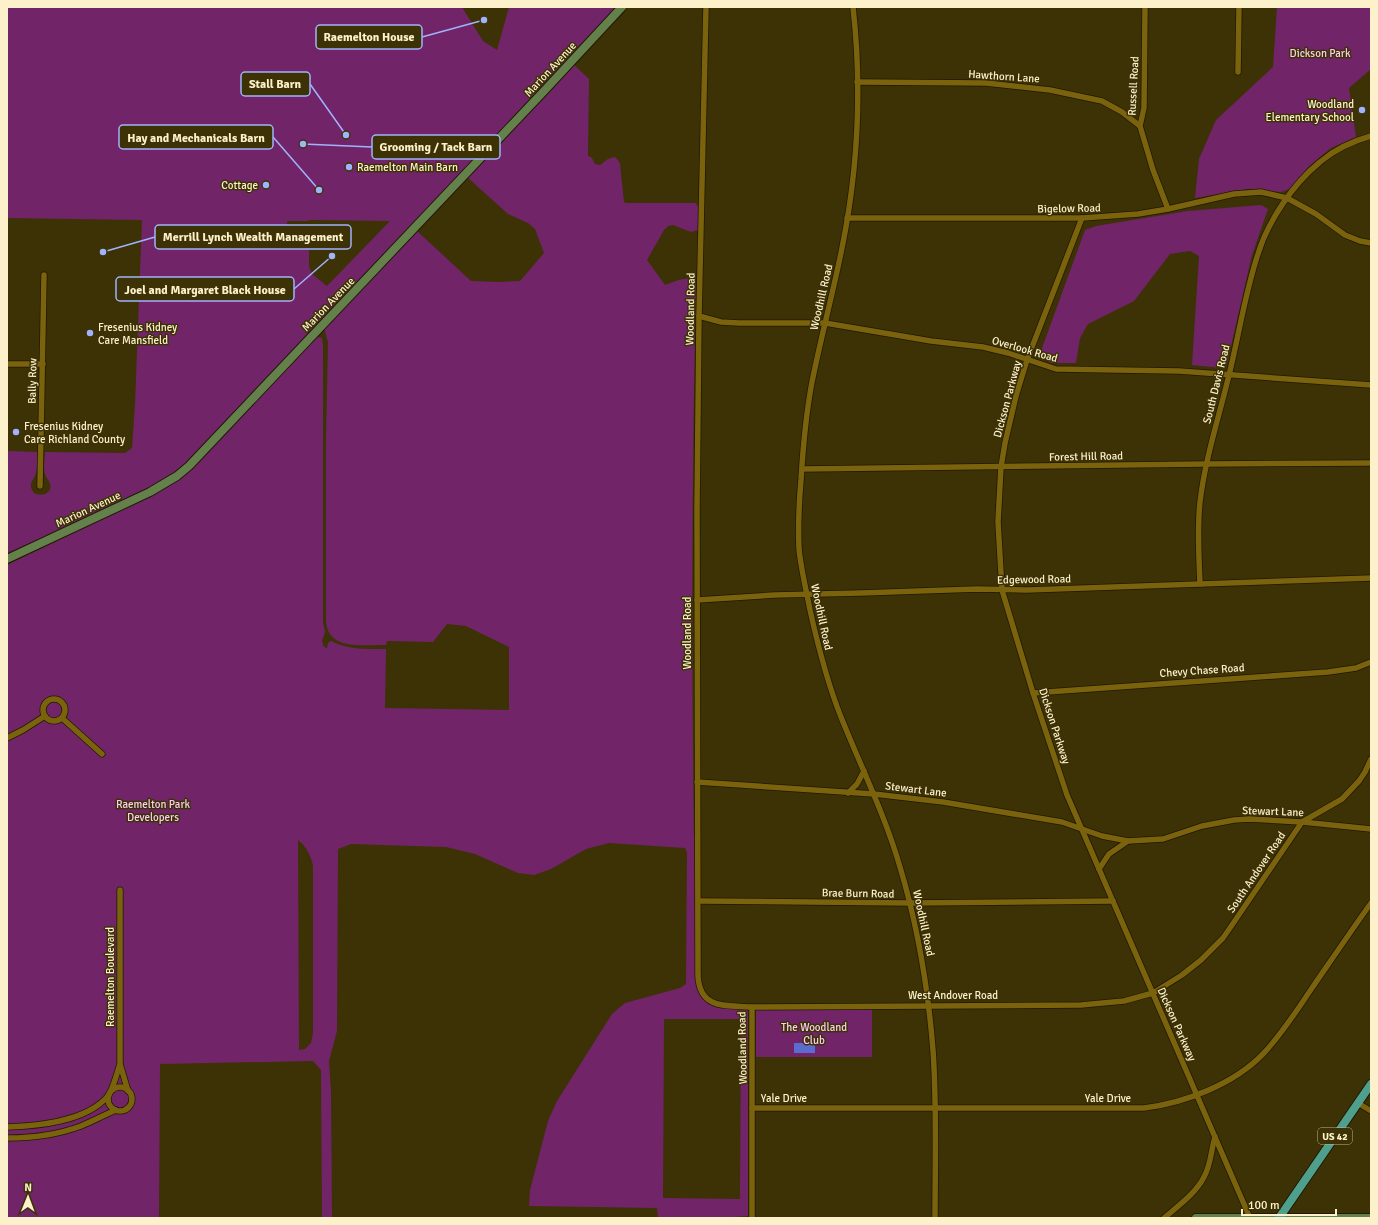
<svg xmlns="http://www.w3.org/2000/svg" width="1378" height="1225" viewBox="0 0 1378 1225" font-family="Signika,sans-serif">
	<style>
		.green { fill: #712568; fill-rule: evenodd }
		.water { fill: #5a6dce }
		.lines { fill: none; stroke-linecap: round; stroke-linejoin: round }
		.street-casing { stroke: #201903; stroke-width: 7 }
		.secondary-casing { stroke: #201903; stroke-width: 10 }
		.primary-casing { stroke: #201903; stroke-width: 10 }
		.street { stroke: #7a630c; stroke-width: 5.5 }
		.secondary { stroke: #64814c; stroke-width: 8 }
		.primary { stroke: #4e9f8c; stroke-width: 8 }
		.poi-dot { fill: #a0b3fd; stroke: #3d3106; stroke-width: 1.5 }
		.labels { text-anchor: middle; stroke-width: 3; stroke-linejoin: round; paint-order: stroke }
		.shield { fill: #3d3106; stroke: #c3b791; stroke-width: 1 }
		.shield-label { font-size: 10px; font-weight: bold; fill: #fdf1cc }
		.park-label { font-size: 11px; fill: #fccdf4; stroke: #3d3106 }
		.street-label { font-size: 11px; fill: #fdf1cc; stroke: #3d3106 }
		.poi-label { font-size: 11px; fill: #fdf1cc; stroke: #3d3106; text-anchor: start }
		.leader { fill: none; stroke: #a0b3fd; stroke-width: 1.5 }
		.callout-dot { fill: #a0b3fd; stroke: #3d3106; stroke-width: 1.5 }
		.callout { fill: #3d3106; stroke: #a0b3fd; stroke-width: 1.5 }
		.callout-label { font-size: 12px; text-anchor: middle; font-weight: bold; fill: #fdf1cc }
	</style>
	<rect width="100%" height="100%" fill="#3d3106"/>
	<!-- green -->
	<g class="green">
		<path d="M 7,7 L 462,7 L 483,41 L 497,50 L 509,7 L 617,7 L 569,60 L 184,467 L 165,480 L 74,524 L 7,553 L 7,451 L 37,452 C 37,458 38,465 36,472 C 35,481 26,482 34,493 C 41,497 53,494 50,483 C 49,480 46,478 45,474 C 43,468 45,459 45,452 L 125,453 L 132,448 L 135,404 L 142,220 L 7,218 ZM 310,220 L 389,221 L 390,221 L 327,286 L 312,274 L 309,266 L 309,239 L 287,238 L 287,221 L 307,221 Z"/>
		<polygon points="1277,7 1371,7 1371,69 1349,88 1356,137 1331,148 1308,167 1290,189 1281,192 1248,189 1195,198 1199,159 1216,120 1273,67"/>
		<path d="M 573,64 L 589,79 L 588,156 L 592,158 L 595,164 L 600,165 L 608,159 L 615,157 L 618,160 L 620,164 L 624,202 L 626,203 L 695,203 L 698,206 L 698,230 L 691,232 L 673,225 L 668,226 L 664,230 L 647,260 L 665,285 C 674,282 690,273 696,284 C 692,468 691,653 694,837 L 695,837 L 696,982 C 700,1011 725,1009 748,1009 L 748,1216 L 719,1218 L 658,1218 L 657,1208 L 529,1206 L 530,1190 L 548,1121 L 557,1101 L 612,1014 L 625,1003 L 680,988 L 686,984 L 687,852 L 685,848 L 609,843 L 586,849 L 551,869 L 534,875 L 518,873 L 475,854 L 446,847 L 351,844 L 338,849 L 337,1031 L 329,1061 L 331,1092 L 332,1218 L 322,1218 L 321,1070 L 313,1061 L 160,1064 L 159,1218 L 7,1218 L 7,565 L 158,492 L 175,481 L 192,468 L 208,452 L 316,337 L 322,338 L 323,346 L 323,622 L 325,632 L 322,641 L 324,647 L 327,648 L 328,643 L 331,641 C 348,650 367,649 386,649 L 385,708 L 509,710 L 509,647 L 466,626 L 447,624 L 433,642 L 387,641 L 386,645 C 364,644 327,652 326,620 L 326,440 L 328,342 L 324,328 L 417,231 L 471,281 L 498,282 L 520,281 L 544,253 L 535,229 L 528,223 L 508,214 L 467,177 ZM 298,840 C 307,847 311,856 313,866 L 313,1033 L 311,1043 L 305,1049 L 299,1050 ZM 664,1019 L 741,1019 L 740,1199 L 663,1198 Z"/>
		<polygon points="1261,205 1268,209 1252,255 1227,363 1222,368 1192,365 1199,256 1190,251 1170,254 1134,301 1088,324 1080,338 1076,363 1051,363 1042,358 1042,348 1085,230 1096,226 1188,211"/>
		<polygon points="872,1009 872,1057 756,1057 756,1010"/>
	</g>
	<!-- water -->
	<rect class="water" x="794" y="1043" width="21" height="10"/>
	<g class="lines">
		<!-- street casing -->
		<g class="street-casing">
			<g id="street">
				<path d="M 706,7 L 699,316 L 697,508 L 698,976 C 700,1010 726,1005 752,1007 L 1081,1005 L 1124,1001 L 1153,993 L 1182,975 L 1201,960 L 1223,938 L 1232,925 L 1302,822 L 1342,799 L 1359,781 L 1365,772 L 1371,759"/>
				<path d="M 853,7 C 862,87 858,169 842,248 C 833,293 821,337 812,382 C 806,414 803,447 801,480 C 799,503 798,526 799,549 C 801,569 806,589 810,610 C 818,646 827,682 841,717 C 861,767 885,815 900,867 C 918,927 928,988 933,1050 C 937,1106 935,1162 935,1218"/>
				<polyline points="1145,7 1144,108 1140,126 1153,170 1168,209"/>
				<polyline points="1238,72 1239,7"/>
				<polyline points="857,82 986,83 1050,90 1102,101 1122,112 1140,126"/>
				<polyline points="847,218 1082,218 1138,214 1168,209 1234,194 1261,192 1287,198 1316,214 1345,235 1360,241 1371,243"/>
				<polyline points="1082,218 1027,360 1016,396 1005,443 1001,467 998,522 1002,590 1033,693 1067,795 1250,1218"/>
				<polyline points="699,316 721,322 739,323 825,323 931,341 983,347 1008,353 1056,369 1179,371 1371,385"/>
				<polyline points="7,364 43,364"/>
				<polyline points="802,469 1207,464 1371,463"/>
				<polyline points="40,486 44,275"/>
				<path d="M 1200,584 C 1199,557 1197,529 1200,502 C 1205,459 1219,417 1229,375 C 1239,335 1245,293 1258,254 C 1268,221 1293,184 1320,162 C 1335,149 1353,141 1371,136"/>
				<polyline points="697,600 774,595 861,593 977,589 1027,590 1371,578"/>
				<polyline points="1033,693 1328,672 1356,668 1371,662"/>
				<circle cx="54" cy="710" r="11"/>
				<polyline points="62,718 102,754"/>
				<polyline points="7,738 23,730 45,716"/>
				<polyline points="697,782 874,794 943,802 1062,822 1102,836 1128,841"/>
				<polyline points="848,793 857,784 864,771"/>
				<polyline points="1099,869 1109,854 1128,841 1163,839 1202,826 1234,820 1249,819 1302,822 1371,829"/>
				<polyline points="120,890 120,1064 128,1091"/>
				<polyline points="698,901 910,903 1113,901"/>
				<circle cx="120" cy="1099" r="12"/>
				<polyline points="1358,1103 1371,1111"/>
				<path d="M 752,1108 L 1144,1108 C 1185,1103 1234,1084 1263,1054 C 1282,1034 1297,1010 1312,988 C 1332,959 1351,931 1371,903"/>
				<path d="M 7,1127 C 38,1126 86,1122 108,1096 C 113,1089 117,1073 120,1064"/>
				<path d="M 7,1138 C 32,1138 57,1135 81,1126 C 93,1121 104,1115 116,1110"/>
				<polyline points="752,1218 752,1007"/>
				<path d="M 1164,1218 C 1178,1206 1196,1193 1204,1177 C 1211,1165 1211,1150 1215,1137"/>
			</g>
		</g>
		<!-- secondary casing -->
		<g class="secondary-casing">
			<g id="secondary">
				<polyline points="7,559 150,492 177,476 189,466 544,91 622,7"/>
				<polyline points="1196,1218 1371,1218"/>
			</g>
		</g>
		<!-- primary casing -->
		<g class="primary-casing">
			<polyline id="primary" points="1279,1218 1371,1084"/>
		</g>
		<!-- street -->
		<use href="#street" class="street"/>
		<!-- secondary -->
		<use href="#secondary" class="secondary"/>
		<!-- primary -->
		<use href="#primary" class="primary"/>
	</g>
	<!-- markers -->
	<g class="poi-dot">
		<circle cx="1362" cy="110" r="4"/>
		<circle cx="349" cy="167" r="4"/>
		<circle cx="266" cy="185" r="4"/>
		<circle cx="90" cy="333" r="4"/>
		<circle cx="16" cy="432" r="4"/>
	</g>
	<g class="labels">
		<!-- shield labels -->
		<rect class="shield" x="1318" y="1128" width="34" height="16" rx="3"/>
		<g class="shield-label">
			<text x="1335" y="1140">US 42</text>
		</g>
		<!-- park labels -->
		<g class="park-label">
			<text x="1320" y="57">Dickson Park</text>
			<text x="153" y="808">Raemelton Park<tspan x="153" dy="13">Developers</tspan></text>
			<text x="814" y="1031">The Woodland<tspan x="814" dy="13">Club</tspan></text>
		</g>
		<!-- street labels -->
		<g class="street-label">
			<text transform="translate(550 69) rotate(-47)" y="4">Marion Avenue</text>
			<text transform="translate(1004 76) rotate(4)" y="4">Hawthorn Lane</text>
			<text transform="translate(1133 86) rotate(-87)" y="4">Russell Road</text>
			<text transform="translate(1069 208) rotate(-1)" y="4">Bigelow Road</text>
			<text transform="translate(821 297) rotate(-77)" y="4">Woodhill Road</text>
			<text transform="translate(328 304) rotate(-46)" y="4">Marion Avenue</text>
			<text transform="translate(690 309) rotate(-89)" y="4">Woodland Road</text>
			<text transform="translate(1025 349) rotate(16)" y="4">Overlook Road</text>
			<text transform="translate(32 381) rotate(-89)" y="4">Bally Row</text>
			<text transform="translate(1216 384) rotate(-76)" y="4">South Davis Road</text>
			<text transform="translate(1007 399) rotate(-75)" y="4">Dickson Parkway</text>
			<text transform="translate(1086 456) rotate(-1)" y="4">Forest Hill Road</text>
			<text transform="translate(88 509) rotate(-25)" y="4">Marion Avenue</text>
			<text transform="translate(1034 579) rotate(-1)" y="4">Edgewood Road</text>
			<text transform="translate(822 617) rotate(78)" y="4">Woodhill Road</text>
			<text transform="translate(687 633) rotate(-90)" y="4">Woodland Road</text>
			<text transform="translate(1202 670) rotate(-4)" y="4">Chevy Chase Road</text>
			<text transform="translate(1055 726) rotate(72)" y="4">Dickson Parkway</text>
			<text transform="translate(916 789) rotate(7)" y="4">Stewart Lane</text>
			<text transform="translate(1273 811) rotate(2)" y="4">Stewart Lane</text>
			<text transform="translate(1256 872) rotate(-56)" y="4">South Andover Road</text>
			<text transform="translate(858 893) rotate(1)" y="4">Brae Burn Road</text>
			<text transform="translate(924 923) rotate(78)" y="4">Woodhill Road</text>
			<text transform="translate(110 977) rotate(-90)" y="4">Raemelton Boulevard</text>
			<text x="953" y="999">West Andover Road</text>
			<text transform="translate(1177 1024) rotate(66)" y="4">Dickson Parkway</text>
			<text transform="translate(742 1048) rotate(-91)" y="4">Woodland Road</text>
			<text x="784" y="1102">Yale Drive</text>
			<text x="1108" y="1102">Yale Drive</text>
		</g>
		<!-- poi labels -->
		<g class="poi-label">
			<text x="1354" y="108" text-anchor="end">Woodland<tspan x="1354" dy="13">Elementary School</tspan></text>
			<text x="357" y="171">Raemelton Main Barn</text>
			<text x="258" y="189" text-anchor="end">Cottage</text>
			<text x="98" y="331">Fresenius Kidney<tspan x="98" dy="13">Care Mansfield</tspan></text>
			<text x="24" y="430">Fresenius Kidney<tspan x="24" dy="13">Care Richland County</tspan></text>
		</g>
	</g>
	<!-- callouts -->
	<path class="leader" d="M484 20L422 37M346 135L310 84M319 190L273 137M303 144L372 147M103 252L155 237M332 256L294 289"/>
	<g class="callout-dot">
		<circle cx="484" cy="20" r="4"/>
		<circle cx="346" cy="135" r="4"/>
		<circle cx="319" cy="190" r="4"/>
		<circle cx="303" cy="144" r="4"/>
		<circle cx="103" cy="252" r="4"/>
		<circle cx="332" cy="256" r="4"/>
	</g>
	<g class="callout">
		<rect x="316" y="25" width="106" height="24" rx="4"/>
		<rect x="241" y="72" width="69" height="24" rx="4"/>
		<rect x="119" y="125" width="154" height="24" rx="4"/>
		<rect x="372" y="135" width="128" height="24" rx="4"/>
		<rect x="155" y="225" width="196" height="24" rx="4"/>
		<rect x="116" y="277" width="178" height="24" rx="4"/>
	</g>
	<g class="callout-label">
		<text x="369" y="41">Raemelton House</text>
		<text x="275" y="88">Stall Barn</text>
		<text x="196" y="142">Hay and Mechanicals Barn</text>
		<text x="436" y="151">Grooming / Tack Barn</text>
		<text x="253" y="241">Merrill Lynch Wealth Management</text>
		<text x="205" y="294">Joel and Margaret Black House</text>
	</g>
	<!-- border -->
	<rect width="1378" height="1225" fill="none" stroke="#fdf1cc" stroke-width="16"/>
	<!-- north arrow -->
	<g transform="translate(28 1197) rotate(1)" stroke="#3d3106" stroke-width="3" paint-order="stroke">
	<path d="M0-3L7 15L0 10L-7 15Z" fill="#fdf1cc"/>
	<text y="-6" font-size="11" font-weight="bold" text-anchor="middle" fill="#fdf1cc">N</text>
	</g>
	<!-- scale -->
	<path d="M1242 1209v6h94v-6" fill="none" stroke="#fdf1cc" stroke-width="2"/>
	<text x="1248" y="1209" font-size="12" fill="#fdf1cc" stroke="#3d3106" stroke-width="3" paint-order="stroke">100 m</text>
</svg>
